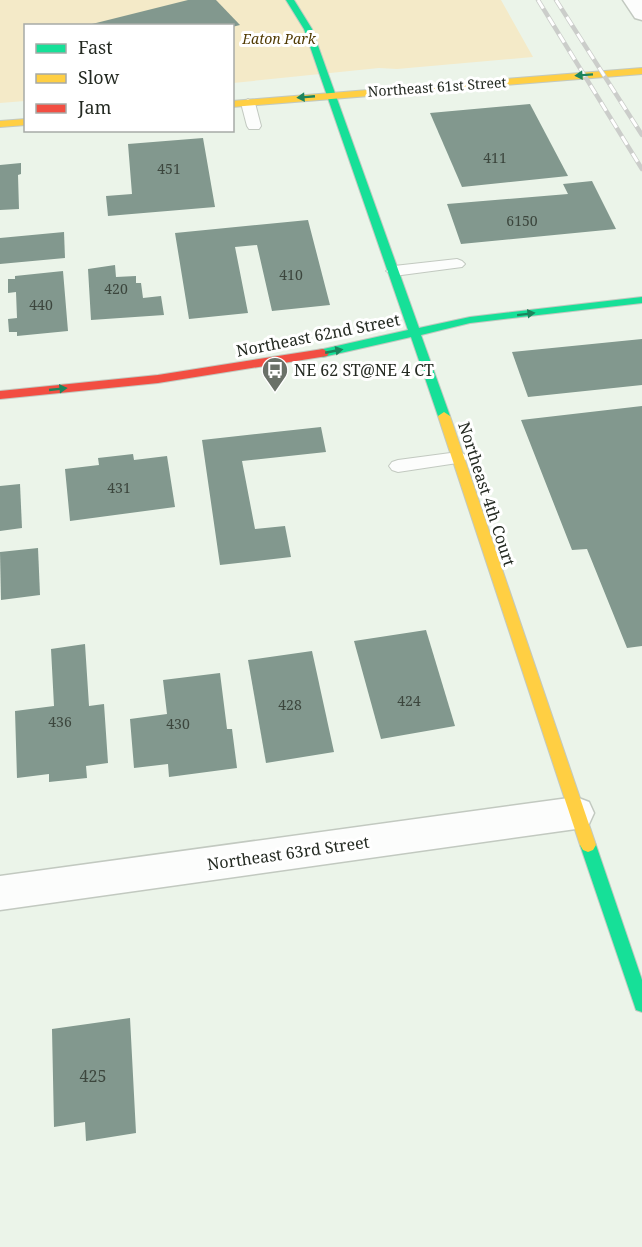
<svg xmlns="http://www.w3.org/2000/svg" width="642" height="1247" viewBox="0 0 642 1247" font-family="'Noto Serif',serif">
	<style>
		.green { fill: #f4eac8 }
		.building { fill: #82988e }
		.lines { fill: none; stroke-linecap: round; stroke-linejoin: round }
		.lane-casing { stroke: #c2c9c0; stroke-width: 2 }
		.street-casing { stroke: #c2c9c0; stroke-width: 3 }
		.fast-casing { stroke: #c2c9c0; stroke-width: 2 }
		.slow-casing { stroke: #c2c9c0; stroke-width: 2 }
		.jam-casing { stroke: #c2c9c0; stroke-width: 2 }
		.lane { fill: #fcfdfc; fill-rule: evenodd }
		.street { fill: #fcfdfc; fill-rule: evenodd }
		.fast { fill: #16e098; fill-rule: evenodd }
		.slow { fill: #ffcf43; fill-rule: evenodd }
		.jam { fill: #f24e42; fill-rule: evenodd }
		.rail-casing { stroke: #cbcdca; stroke-width: 4.5 }
		.rail { stroke: #fff; stroke-width: 3; stroke-dasharray: 10; stroke-linecap: butt }
		.oneway { fill: #1d855d }
		.labels { text-anchor: middle; stroke-width: 6; stroke-linejoin: round; paint-order: stroke }
		.far-park-label { font-size: 14px; font-style: italic; fill: #513b03; stroke: #fff }
		.far-street-label { font-size: 14px; fill: #242a22; stroke: #fff }
		.number-label { font-size: 14px; fill: #3c463d }
		.street-label { font-size: 16px; fill: #242a22; stroke: #fff }
		.poi-label { font-size: 16px; fill: #242a22; stroke: #fff; text-anchor: start }
		.near-number-label { font-size: 16px; fill: #3c463d }
	</style>
	<rect width="100%" height="100%" fill="#ebf4e9"/>
	<!-- green -->
	<polygon class="green" points="0,0 501,0 533,57 397,69 379,68 233,83 232,26 26,26 25,101 0,103"/>
	<!-- building -->
	<g class="building">
		<polygon points="188,0 216,0 240,25 232,27 84,26"/>
		<polygon points="530,104 568,176 462,187 430,113"/>
		<polygon points="203,138 215,207 108,216 106,196 132,194 128,144"/>
		<polygon points="21,163 21,174 18,175 19,209 0,210 0,165"/>
		<polygon points="592,181 616,229 461,244 447,204 568,194 563,184"/>
		<polygon points="308,220 330,305 272,311 257,245 235,247 248,313 189,319 175,233"/>
		<polygon points="64,232 65,258 0,264 0,238"/>
		<polygon points="115,265 116,277 136,276 136,283 141,283 143,298 161,296 164,315 91,320 88,269"/>
		<polygon points="63,271 68,331 17,336 17,332 9,332 8,319 17,318 16,292 8,293 8,279 15,279 15,276"/>
		<polygon points="642,339 642,385 528,397 512,352"/>
		<polygon points="642,406 642,646 627,648 587,549 572,550 521,420"/>
		<polygon points="321,427 326,452 242,461 255,529 285,526 291,557 220,565 202,440"/>
		<polygon points="133,454 134,460 167,456 175,507 70,521 65,469 99,465 98,458"/>
		<polygon points="20,484 22,528 0,531 0,486"/>
		<polygon points="38,548 40,595 1,600 0,552"/>
		<polygon points="426,630 455,726 381,739 354,641"/>
		<polygon points="85,644 89,706 104,704 108,763 86,766 87,778 49,782 49,774 17,778 15,711 54,706 51,649"/>
		<polygon points="312,651 334,752 266,763 248,660"/>
		<polygon points="220,673 227,729 232,729 237,768 169,777 168,764 134,768 130,719 167,714 163,680"/>
		<polygon points="130,1018 136,1133 86,1141 85,1122 54,1127 52,1029"/>
	</g>
	<g class="lines">
		<!-- lane casing -->
		<g class="lane-casing">
			<g id="lane">
				<polygon points="248,99 255,103 261,126 259,129 249,129 247,126 241,103"/>
				<polygon points="457,259 462,261 465,264 462,267 394,276 386,271 394,266"/>
				<polygon points="458,452 464,454 467,458 464,462 398,472 392,470 389,466 392,462 398,460"/>
			</g>
		</g>
		<!-- street casing -->
		<g class="street-casing">
			<g id="street">
				<polygon points="623,0 642,0 642,20 635,18"/>
				<polygon points="576,797 589,802 594,813 589,824 576,829 0,910 0,876"/>
			</g>
		</g>
		<!-- fast casing -->
		<g class="fast-casing">
			<g id="fast">
				<polygon points="286,0 294,0 312,29 419,328 470,317 642,297 642,303 470,323 421,335 450,416 444,420 438,416 411,337 323,357 319,356 319,350 408,330 304,29"/>
				<polygon points="588,838 593,840 596,845 642,980 642,1012 636,1010 634,1004 580,845 583,840"/>
			</g>
		</g>
		<!-- slow casing -->
		<g class="slow-casing">
			<g id="slow">
				<polygon points="642,68 642,74 232,107 232,101"/>
				<polygon points="26,119 26,125 0,127 0,121"/>
				<polygon points="444,412 450,416 596,845 593,850 588,852 583,850 580,845 438,416"/>
			</g>
		</g>
		<!-- jam casing -->
		<g class="jam-casing">
			<polygon id="jam" points="323,349 329,353 327,356 158,383 0,399 0,391 158,375"/>
		</g>
		<!-- lane -->
		<use href="#lane" class="lane"/>
		<!-- street -->
		<use href="#street" class="street"/>
		<!-- fast -->
		<use href="#fast" class="fast"/>
		<!-- slow -->
		<use href="#slow" class="slow"/>
		<!-- jam -->
		<use href="#jam" class="jam"/>
		<!-- rail casing -->
		<g class="rail-casing">
			<g id="rail">
				<polyline points="538,0 642,169"/>
				<polyline points="556,0 642,135"/>
			</g>
		</g>
		<!-- rail -->
		<use href="#rail" class="rail"/>
	</g>
	<!-- one-way arrows -->
	<defs><path id="oneway-solid" d="M-6-.8H1V-3.2L6.5 0L1 3.2V.8H-6Z" transform="scale(1.5)"/></defs>
	<g class="oneway">
		<use href="#oneway-solid" transform="translate(584 75) rotate(176)"/>
		<use href="#oneway-solid" transform="translate(306 97) rotate(175)"/>
		<use href="#oneway-solid" transform="translate(526 314) rotate(-7)"/>
		<use href="#oneway-solid" transform="translate(334 351) rotate(-11)"/>
		<use href="#oneway-solid" transform="translate(58 389) rotate(-6)"/>
	</g>
	<!-- icons -->
	<defs>
		<g id="bus-pin" transform="scale(1.35)"><path d="M0 17L-7.5 6A9.5 9.5 0 1 1 7.5 6Z" fill="#6a7168" stroke="#fff"/><path d="M-5-6H5V4H4V6H2V4H-2V6H-4V4H-5ZM-3.5-4V0h7V-4ZM-3.5 1.2v1.5H-2V1.2ZM2 1.2v1.5H3.5V1.2Z" fill="#fff"/></g>
	</defs>
	<g fill-rule="evenodd">
		<use href="#bus-pin" x="275" y="370"/>
	</g>
	<g class="labels">
		<!-- far-park labels -->
		<g class="far-park-label">
			<text x="279" y="44">Eaton Park</text>
		</g>
		<!-- far-street labels -->
		<g class="far-street-label">
			<text transform="translate(437 87) rotate(-4)" y="5">Northeast 61st Street</text>
		</g>
		<!-- number labels -->
		<g class="number-label">
			<text x="495" y="163">411</text>
			<text x="169" y="174">451</text>
			<text x="522" y="226">6150</text>
			<text x="291" y="280">410</text>
			<text x="116" y="294">420</text>
			<text x="41" y="310">440</text>
			<text x="119" y="493">431</text>
			<text x="409" y="706">424</text>
			<text x="290" y="710">428</text>
			<text x="60" y="727">436</text>
			<text x="178" y="729">430</text>
		</g>
		<!-- street labels -->
		<g class="street-label">
			<text transform="translate(318 335) rotate(-11)" y="6">Northeast 62nd Street</text>
			<text transform="translate(487 494) rotate(72)" y="6">Northeast 4th Court</text>
			<text transform="translate(288 853) rotate(-8)" y="6">Northeast 63rd Street</text>
		</g>
		<!-- poi labels -->
		<g class="poi-label">
			<text x="294" y="376">NE 62 ST@NE 4 CT</text>
		</g>
		<!-- near-number labels -->
		<g class="near-number-label">
			<text x="93" y="1082">425</text>
		</g>
	</g>
	<!-- legend -->
	<rect x="24" y="24" width="210" height="108" fill="#ffffff" stroke="#a7aaa7" stroke-width="1.5"/>
	<rect x="36" y="44" width="30" height="9" fill="#16e098" stroke="#a7aaa7" stroke-width="1.5"/>
	<text x="78" y="54" font-size="18" fill="#242a22">Fast</text>
	<rect x="36" y="74" width="30" height="9" fill="#ffcf43" stroke="#a7aaa7" stroke-width="1.5"/>
	<text x="78" y="84" font-size="18" fill="#242a22">Slow</text>
	<rect x="36" y="104" width="30" height="9" fill="#f24e42" stroke="#a7aaa7" stroke-width="1.5"/>
	<text x="78" y="114" font-size="18" fill="#242a22">Jam</text>
</svg>
